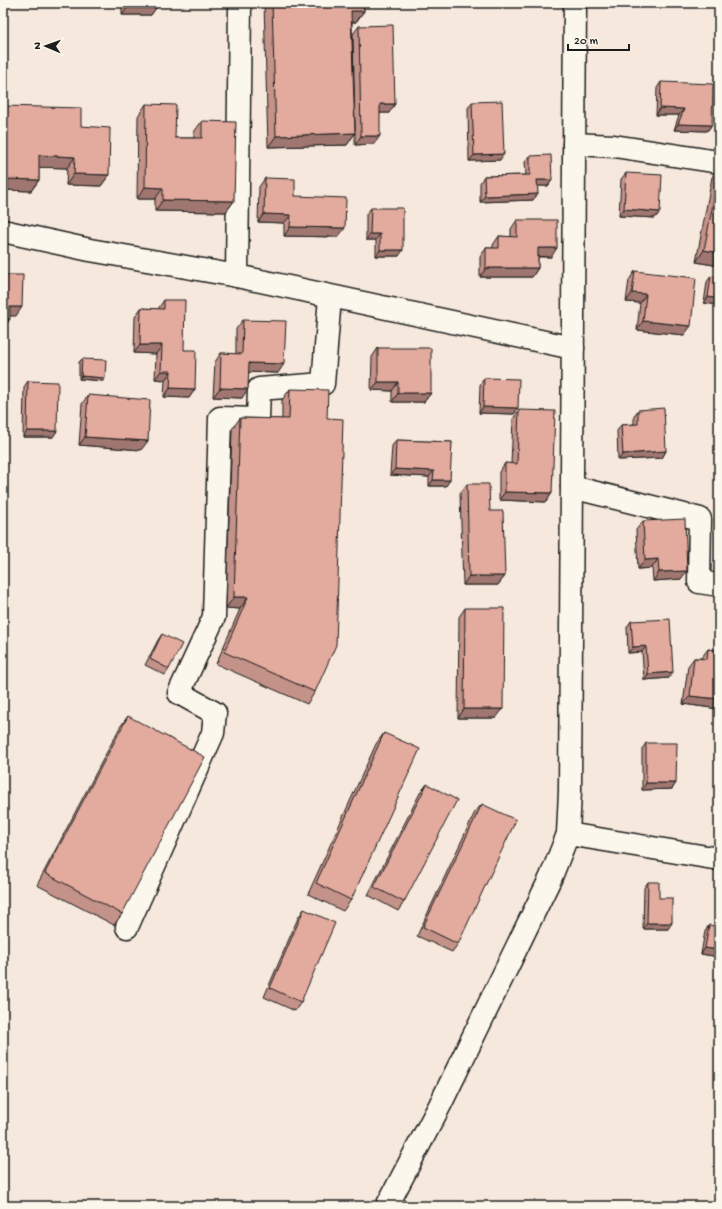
<svg xmlns="http://www.w3.org/2000/svg" width="722" height="1209" viewBox="0 0 722 1209" font-family="'Gochi Hand',sans-serif">
	<style>
		.lines { fill: none; stroke-linecap: round; stroke-linejoin: round }
		.minor-casing { stroke: #1c1c1c; stroke-width: 25 }
		.minor { stroke: #fbf7ec; stroke-width: 22 }
		.wall { fill: #c39288; stroke: #1c1c1c }
		.shaded-wall { fill: #9f776f; stroke: #1c1c1c }
		.building { fill: #e3aa9e; stroke: #1c1c1c }
	</style>
	<rect width="100%" height="100%" fill="#f6e8dc"/>
	<filter id="ink" filterUnits="userSpaceOnUse"><feTurbulence type="fractalNoise" baseFrequency=".025" numOctaves="2"/><feDisplacementMap in="SourceGraphic" scale="8" xChannelSelector="R" yChannelSelector="G"/><feConvolveMatrix kernelMatrix="1 2 1 2 8 2 1 2 1" color-interpolation-filters="sRGB"/></filter>
	<g filter="url(#ink)">
		<g class="lines">
			<!-- minor casing -->
			<g class="minor-casing">
				<g id="minor">
					<polyline points="574,144 614,146 719,162"/>
					<polyline points="3,231 90,250 237,276 573,348"/>
					<polyline points="237,276 240,3"/>
					<polyline points="572,487 700,519 699,582 719,585"/>
					<polyline points="568,834 719,859"/>
					<polyline points="127,927 213,733 215,713 179,693 214,617 220,418 258,419 259,389 323,384 330,297"/>
					<polyline points="387,1206 440,1105 551,877 568,834 570,791 575,3"/>
				</g>
			</g>
			<!-- minor -->
			<use href="#minor" class="minor"/>
		</g>
		<!-- wall -->
		<g class="wall">
			<polygon points="122,3 159,3 151,15 122,15"/>
			<polygon points="264,3 363,3 364,11 356,22 352,22 355,131 353,34 359,26 389,113 380,113 374,144 355,145 355,133 347,145 268,147"/>
			<polygon points="661,82 712,125 707,131 674,130 679,115 656,115 657,88"/>
			<polygon points="472,102 500,160 469,161 468,108"/>
			<polygon points="146,104 175,138 194,138 194,132 202,121 234,201 226,212 155,211 155,199 137,199 138,116"/>
			<polygon points="81,126 109,175 101,186 66,185 67,168 39,167 39,180 31,191 3,190"/>
			<polygon points="530,156 552,180 548,186 537,186 533,200 480,202 480,183 484,176 526,175 525,162"/>
			<polygon points="719,168 719,266 696,262 712,177"/>
			<polygon points="626,173 660,212 655,218 619,216 621,179"/>
			<polygon points="265,178 295,196 338,237 284,236 284,223 258,222 259,187"/>
			<polygon points="371,208 399,256 376,256 376,240 366,240 366,214"/>
			<polygon points="517,220 551,257 538,257 538,268 532,277 480,277 480,257 486,248 493,248 493,245 499,236 511,237 511,229"/>
			<polygon points="635,271 684,335 637,330 640,303 626,302 629,280"/>
			<polygon points="711,276 719,305 704,303 707,282"/>
			<polygon points="164,300 184,350 195,389 189,398 164,397 165,380 155,379 156,354 134,353 135,317 141,308 158,309"/>
			<polygon points="243,320 278,373 249,372 242,398 213,397 215,362 221,353 236,354 236,329"/>
			<polygon points="378,348 431,393 424,402 392,402 392,391 371,390 372,357"/>
			<polygon points="82,359 103,381 79,379 79,362"/>
			<polygon points="484,378 518,408 514,414 479,413 480,385"/>
			<polygon points="28,381 53,437 23,437 24,387"/>
			<polygon points="290,389 315,692 307,704 216,664 240,609 226,608 232,429 240,418 282,419 282,400"/>
			<polygon points="88,395 141,450 79,445 82,404"/>
			<polygon points="519,410 552,493 546,502 499,500 499,472 505,463 511,464 513,419"/>
			<polygon points="638,410 666,451 662,458 618,460 617,431 621,425 634,424 634,416"/>
			<polygon points="396,440 452,442 446,486 429,486 429,477 390,475 392,446"/>
			<polygon points="467,484 490,511 505,576 498,585 463,585 460,493"/>
			<polygon points="643,521 681,579 653,581 652,568 638,569 636,530"/>
			<polygon points="719,557 719,565 717,565"/>
			<polygon points="465,608 496,718 458,718 459,617"/>
			<polygon points="631,621 669,678 644,680 642,652 628,653 627,627"/>
			<polygon points="162,634 169,669 165,675 145,665 158,640"/>
			<polygon points="708,649 719,651 719,709 683,704 688,666 694,658 701,658"/>
			<polygon points="128,716 122,914 114,925 37,885 120,727"/>
			<polygon points="384,733 351,900 343,911 308,894 376,744"/>
			<polygon points="646,743 676,783 672,789 642,790 642,749"/>
			<polygon points="427,784 404,902 398,911 368,895 420,793"/>
			<polygon points="482,804 458,944 452,952 417,936 475,812"/>
			<polygon points="648,882 659,898 668,929 643,929 644,888"/>
			<polygon points="304,909 301,1002 295,1011 264,997 298,918"/>
			<polygon points="709,925 719,957 701,954 705,931"/>
		</g>
		<!-- shaded-wall -->
		<g class="shaded-wall">
			<polygon points="130,4 159,4 151,15 122,15"/>
			<polygon points="351,11 364,11 356,22 343,22"/>
			<polygon points="380,104 395,104 389,113 374,113"/>
			<polygon points="660,108 684,109 679,115 656,115"/>
			<polygon points="678,124 712,125 707,131 674,130"/>
			<polygon points="355,133 347,145 268,147 276,136"/>
			<polygon points="361,136 380,136 374,144 355,145"/>
			<polygon points="504,154 500,160 469,161 474,155"/>
			<polygon points="39,155 75,157 67,168 31,167"/>
			<polygon points="74,174 109,175 101,186 66,185"/>
			<polygon points="3,179 39,180 31,191 3,190"/>
			<polygon points="537,180 552,180 548,186 533,186"/>
			<polygon points="145,187 163,188 155,199 137,199"/>
			<polygon points="538,194 533,200 480,202 485,196"/>
			<polygon points="163,200 234,201 226,212 155,211"/>
			<polygon points="624,209 660,212 655,218 619,216"/>
			<polygon points="264,214 291,215 284,223 258,222"/>
			<polygon points="290,227 345,228 338,237 284,236"/>
			<polygon points="370,234 380,234 376,240 366,240"/>
			<polygon points="538,248 557,248 551,257 532,256"/>
			<polygon points="380,250 403,250 399,256 376,256"/>
			<polygon points="704,250 719,253 719,266 696,262"/>
			<polygon points="486,268 538,268 532,277 480,277"/>
			<polygon points="632,293 646,294 640,303 626,302"/>
			<polygon points="708,297 719,299 719,305 704,303"/>
			<polygon points="10,307 22,307 16,316 4,316"/>
			<polygon points="3,319 10,319 4,328 3,328"/>
			<polygon points="643,321 691,326 684,335 637,330"/>
			<polygon points="140,345 162,345 156,354 134,353"/>
			<polygon points="249,363 284,364 278,373 243,372"/>
			<polygon points="161,371 171,371 165,380 155,379"/>
			<polygon points="81,376 105,378 103,381 79,379"/>
			<polygon points="378,382 398,382 392,391 371,390"/>
			<polygon points="170,388 195,389 189,398 164,397"/>
			<polygon points="220,388 248,389 242,398 213,397"/>
			<polygon points="398,393 431,393 424,402 392,402"/>
			<polygon points="483,407 518,408 514,414 479,413"/>
			<polygon points="27,431 57,431 53,437 23,437"/>
			<polygon points="85,437 148,441 141,450 79,445"/>
			<polygon points="666,451 662,458 618,460 623,454"/>
			<polygon points="395,469 434,471 429,477 390,475"/>
			<polygon points="433,480 450,480 446,486 429,486"/>
			<polygon points="505,492 552,493 546,502 499,500"/>
			<polygon points="658,559 652,568 638,569 645,560"/>
			<polygon points="687,571 681,579 653,581 659,572"/>
			<polygon points="469,576 505,576 498,585 463,585"/>
			<polygon points="234,597 248,597 240,609 226,608"/>
			<polygon points="646,646 642,652 628,653 633,647"/>
			<polygon points="673,672 669,678 644,680 648,674"/>
			<polygon points="690,696 719,699 719,709 683,704"/>
			<polygon points="464,709 503,709 496,718 458,718"/>
			<polygon points="646,783 676,783 672,789 642,790"/>
			<polygon points="647,923 672,923 668,929 643,929"/>
			<polygon points="705,948 719,950 719,957 701,954"/>
		</g>
		<!-- building -->
		<g class="building">
			<rect x="130" y="3" width="29" height="1"/>
			<polygon points="272,3 363,3 364,11 351,11 355,133 276,136"/>
			<polygon points="393,25 395,104 380,104 380,136 361,136 359,26"/>
			<polygon points="661,82 713,84 712,125 678,124 684,109 660,108"/>
			<polygon points="502,101 504,154 474,155 472,102"/>
			<polygon points="146,104 176,105 175,138 202,138 202,121 236,122 234,201 163,200 163,188 145,187"/>
			<polygon points="3,106 81,108 81,126 110,128 109,175 74,174 75,157 39,155 39,180 3,179"/>
			<polygon points="551,155 552,180 537,180 538,194 485,196 484,176 530,175 530,156"/>
			<polygon points="626,173 662,175 660,212 624,209"/>
			<polygon points="719,173 719,253 704,250"/>
			<polygon points="265,178 295,179 295,196 346,198 345,228 290,227 291,215 264,214"/>
			<polygon points="371,208 403,208 403,250 380,250 380,234 370,234"/>
			<polygon points="517,220 557,220 557,248 538,248 538,268 486,268 486,248 499,248 499,236 517,237"/>
			<polygon points="635,271 696,278 691,326 643,321 646,294 632,293"/>
			<polygon points="3,275 23,275 22,307 10,307 10,319 3,319"/>
			<polygon points="711,276 719,278 719,299 708,297"/>
			<polygon points="164,300 185,300 184,350 196,350 195,389 170,388 171,371 161,371 162,345 140,345 141,308 164,309"/>
			<polygon points="243,320 286,321 284,364 249,363 248,389 220,388 221,353 242,354"/>
			<polygon points="378,348 431,348 431,393 398,393 398,382 378,382"/>
			<polygon points="82,359 106,360 105,378 81,376"/>
			<polygon points="484,378 519,379 518,408 483,407"/>
			<polygon points="28,381 58,382 57,431 27,431"/>
			<polygon points="290,389 328,390 327,418 343,419 336,645 315,692 224,652 248,597 234,597 240,418 289,419"/>
			<polygon points="88,395 150,400 148,441 85,437"/>
			<polygon points="664,408 666,451 623,454 621,425 638,424 638,410"/>
			<polygon points="519,410 555,411 552,493 505,492 505,463 517,464"/>
			<polygon points="396,440 452,442 450,480 433,480 434,471 395,469"/>
			<polygon points="467,484 489,484 490,511 503,511 505,576 469,576"/>
			<polygon points="685,519 687,571 659,572 658,559 645,560 643,521"/>
			<polygon points="465,608 504,608 503,709 464,709"/>
			<polygon points="670,619 673,672 648,674 646,646 633,647 631,621"/>
			<polygon points="162,634 182,644 169,669 150,659"/>
			<polygon points="708,649 719,651 719,699 690,696 694,658 707,659"/>
			<polygon points="128,716 205,757 122,914 45,873"/>
			<polygon points="384,733 420,749 351,900 316,883"/>
			<polygon points="646,743 677,743 676,783 646,783"/>
			<polygon points="427,784 457,800 404,902 374,887"/>
			<polygon points="482,804 516,820 458,944 423,927"/>
			<polygon points="648,882 659,882 659,898 672,898 672,923 647,923"/>
			<polygon points="304,909 335,923 301,1002 270,988"/>
			<polygon points="709,925 719,927 719,950 705,948"/>
		</g>
	</g>
	<!-- margin -->
	<rect width="722" height="1209" fill="none" stroke="#fbf7ec" stroke-width="16"/>
	<rect x="8" y="8" width="706" height="1193" fill="none" stroke="#1c1c1c" stroke-width="1.5" filter="url(#ink)"/>
	<!-- north arrow -->
	<g transform="translate(46 46) rotate(272)" stroke="#fbf7ec" stroke-width="3" paint-order="stroke">
	<path d="M0-3L7 15L0 10L-7 15Z" fill="#1c1c1c"/>
	<text y="-6" font-size="11" font-weight="bold" text-anchor="middle" fill="#1c1c1c">N</text>
	</g>
	<!-- scale -->
	<path d="M568 44v6h61v-6" fill="none" stroke="#1c1c1c" stroke-width="2"/>
	<text x="574" y="44" font-size="12" fill="#1c1c1c" stroke="#fbf7ec" stroke-width="3" paint-order="stroke">20 m</text>
</svg>
